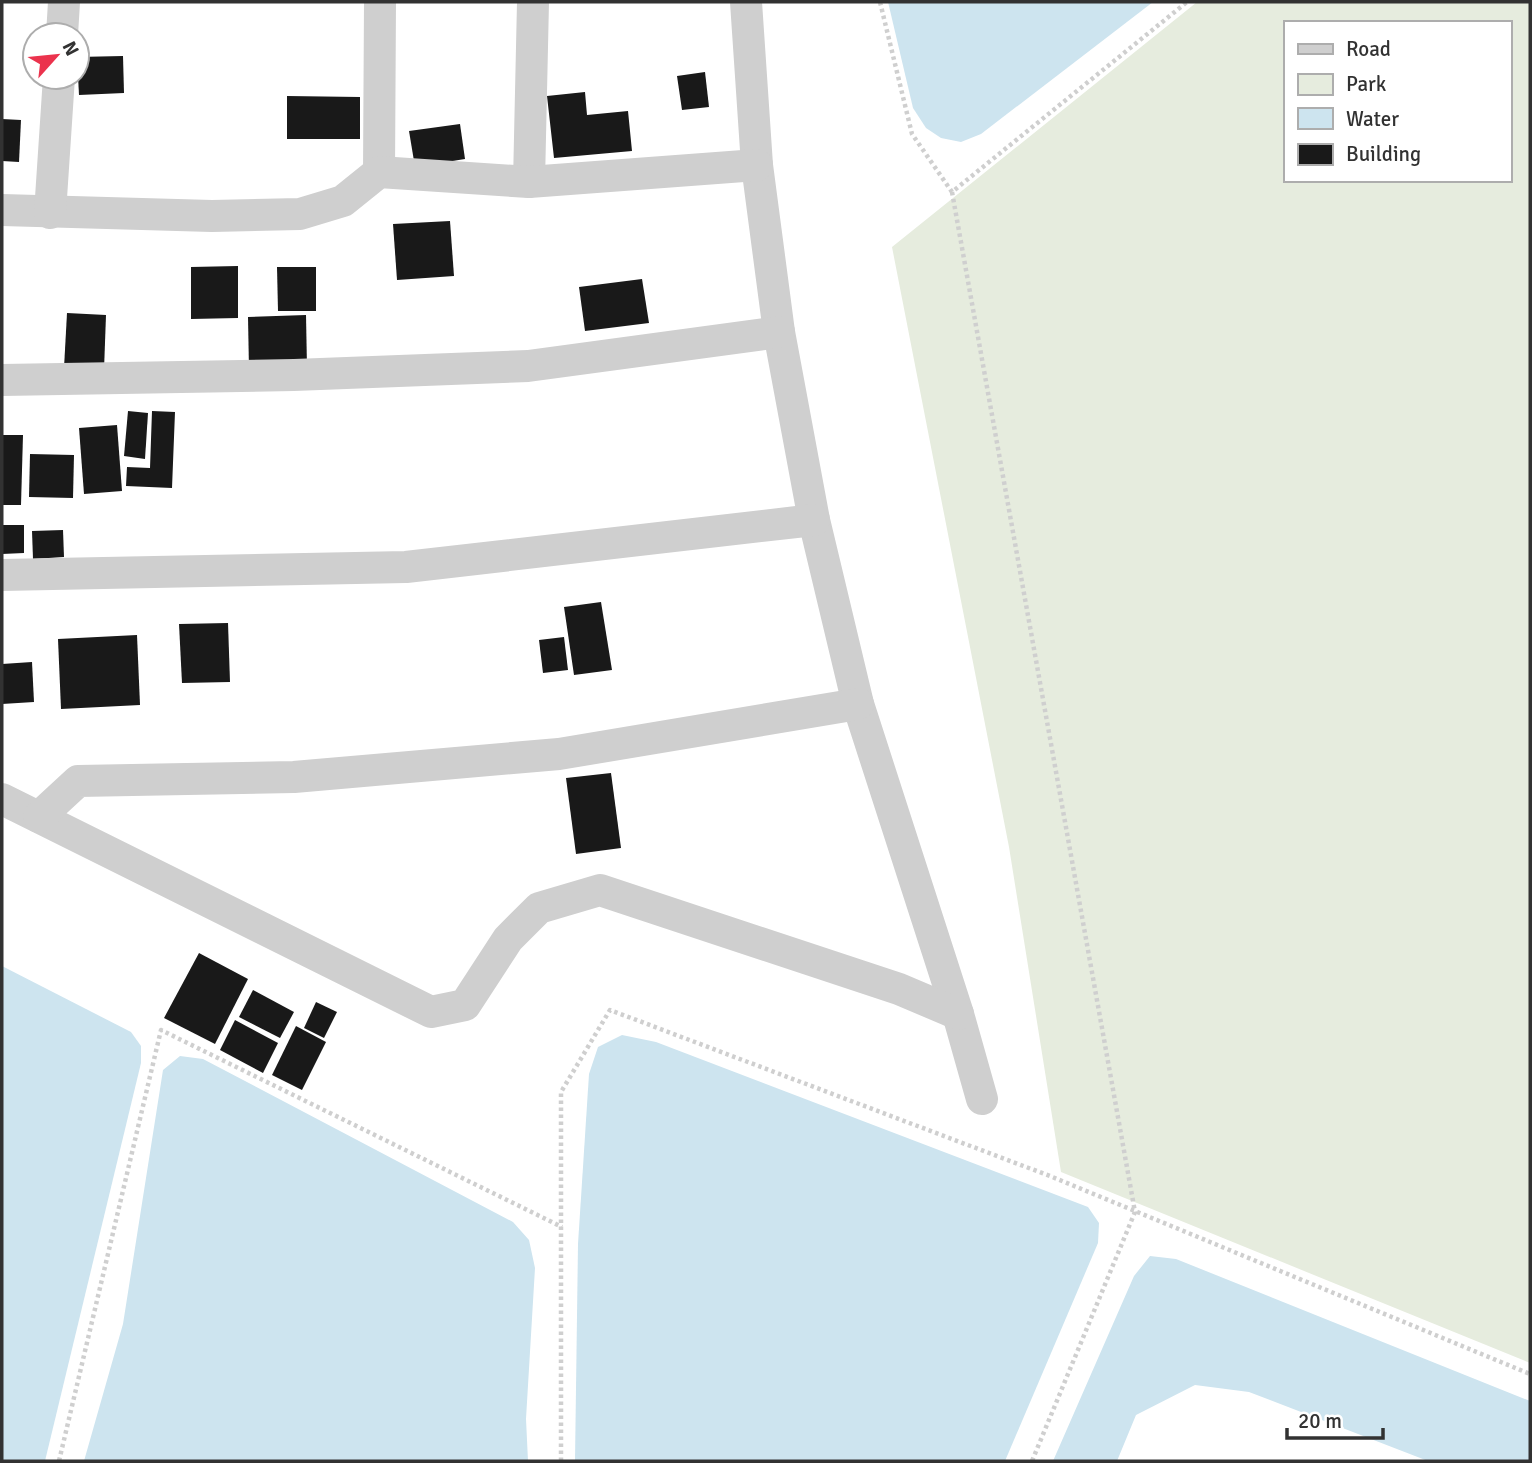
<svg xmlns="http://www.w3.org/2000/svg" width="1532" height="1463" viewBox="0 0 1532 1463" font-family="Signika,sans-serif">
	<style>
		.green { fill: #e6ecde; fill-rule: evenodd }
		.water { fill: #cde4ef }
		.building { fill: #191919 }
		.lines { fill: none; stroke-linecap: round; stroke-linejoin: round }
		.path { stroke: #cfcfcf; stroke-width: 4.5; stroke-dasharray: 3.5 3.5; stroke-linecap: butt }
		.street { stroke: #cfcfcf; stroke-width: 32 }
	</style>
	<rect width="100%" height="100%" fill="#fff"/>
	<!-- green -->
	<path class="green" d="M 1197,2 L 1530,2 L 1530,1363 L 1061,1172 L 1009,847 L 892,247 ZM 1285,23 L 1509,23 L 1509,180 L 1285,180 Z"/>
	<!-- water -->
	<g class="water">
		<polygon points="888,2 1153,2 981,134 961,142 941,138 926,128 913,108"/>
		<polygon points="2,966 131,1032 141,1046 141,1063 45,1461 2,1461"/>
		<polygon points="622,1035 656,1042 1088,1207 1099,1223 1098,1243 1005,1461 575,1461 578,1244 589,1074 598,1047"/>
		<polygon points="180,1056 203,1059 513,1222 529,1240 535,1268 526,1419 528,1461 84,1461 123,1324 163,1070"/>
		<polygon points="1150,1256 1176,1259 1530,1401 1530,1461 1428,1461 1249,1392 1195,1385 1136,1415 1117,1461 1053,1461 1134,1276"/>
	</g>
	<!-- building -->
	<g class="building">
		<polygon points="123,56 124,93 79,95 77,57"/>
		<polygon points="705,72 709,107 682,110 677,76"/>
		<polygon points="585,92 587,115 628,111 632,151 554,158 547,96"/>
		<polygon points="287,96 360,97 360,139 287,139"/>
		<polygon points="2,119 21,120 19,162 2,161"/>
		<polygon points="460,124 465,159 415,167 409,131"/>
		<polygon points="450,221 454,276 397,280 393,224"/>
		<polygon points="238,266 238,318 191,319 191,267"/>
		<polygon points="277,267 316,267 316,311 278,311"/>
		<polygon points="642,279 649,323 585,331 579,287"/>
		<polygon points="67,313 106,315 104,370 64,368"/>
		<polygon points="306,315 307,368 249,370 248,317"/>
		<polygon points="128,411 148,413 145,459 124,456"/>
		<polygon points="152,411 175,412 172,488 126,486 127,467 150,468"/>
		<polygon points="117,425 122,491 84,494 79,428"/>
		<polygon points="2,435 23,435 21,505 2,505"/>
		<polygon points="30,454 74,455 73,498 29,497"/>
		<polygon points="2,525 24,525 24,553 2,554"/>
		<polygon points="63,530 64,557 33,559 32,531"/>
		<polygon points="601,602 612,670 574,675 564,607"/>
		<polygon points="228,623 230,682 182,683 179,624"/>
		<polygon points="137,635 140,705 61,709 58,639"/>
		<polygon points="564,637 568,670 543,673 539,640"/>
		<polygon points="32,662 34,702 2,704 2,664"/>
		<polygon points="611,773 621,848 576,854 566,778"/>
		<polygon points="199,953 248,979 215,1044 164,1018"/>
		<polygon points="253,990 294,1012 280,1038 239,1017"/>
		<polygon points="316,1002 337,1012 324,1038 304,1028"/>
		<polygon points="235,1020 278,1043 263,1073 220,1050"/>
		<polygon points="296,1026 326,1042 302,1090 272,1075"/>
	</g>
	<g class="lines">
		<!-- path -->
		<g class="path">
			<polyline points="880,2 912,134 952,192 1187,2"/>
			<polyline points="952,192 1135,1212 1032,1461"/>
			<polyline points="59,1461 161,1030 562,1227"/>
			<polyline points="561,1461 561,1092 610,1010 1050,1176 1530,1374"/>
		</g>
		<!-- street -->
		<g class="street">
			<polyline points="746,2 757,165 779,332 814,520 858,704 958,1014 982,1099"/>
			<polyline points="62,35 64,2"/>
			<polyline points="379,172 380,2"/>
			<polyline points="529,182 533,2"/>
			<polyline points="2,210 212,216 300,214 343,201 379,172 529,182 757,165"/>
			<polyline points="50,213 59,77"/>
			<polyline points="2,380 294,375 528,366 779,332"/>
			<polyline points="2,575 406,567 814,520"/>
			<polyline points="2,799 431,1012 465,1005 508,939 539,908 600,890 899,989 958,1014"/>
			<polyline points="39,817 78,781 294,777 559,754 858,704"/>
		</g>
	</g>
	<!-- border -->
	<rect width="1532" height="1463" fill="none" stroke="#323232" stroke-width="7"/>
	<!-- legend -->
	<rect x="1284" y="21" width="228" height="161" fill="#ffffff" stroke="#adadad" stroke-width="2"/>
	<rect x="1298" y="44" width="35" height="10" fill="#cfcfcf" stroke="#adadad" stroke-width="2"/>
	<text x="1346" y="56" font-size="21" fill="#323232">Road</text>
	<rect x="1298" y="74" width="35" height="21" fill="#e6ecde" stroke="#adadad" stroke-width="2"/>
	<text x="1346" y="91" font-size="21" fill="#323232">Park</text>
	<rect x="1298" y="108" width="35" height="21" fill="#cde4ef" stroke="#adadad" stroke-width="2"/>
	<text x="1346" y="126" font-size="21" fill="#323232">Water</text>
	<rect x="1298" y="144" width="35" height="21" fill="#191919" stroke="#adadad" stroke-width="2"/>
	<text x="1346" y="161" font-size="21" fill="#323232">Building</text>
	<!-- north arrow -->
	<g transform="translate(56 56) rotate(63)"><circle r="33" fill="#ffffff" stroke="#adadad" stroke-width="2"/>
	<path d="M0-5L12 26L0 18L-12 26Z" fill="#eb334d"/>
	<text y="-10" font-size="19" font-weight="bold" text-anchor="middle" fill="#323232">N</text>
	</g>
	<!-- scale -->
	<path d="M1287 1428v10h96v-10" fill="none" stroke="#323232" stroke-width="3.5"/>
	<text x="1298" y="1428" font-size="21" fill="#323232" stroke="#ffffff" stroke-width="5" paint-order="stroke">20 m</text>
</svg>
